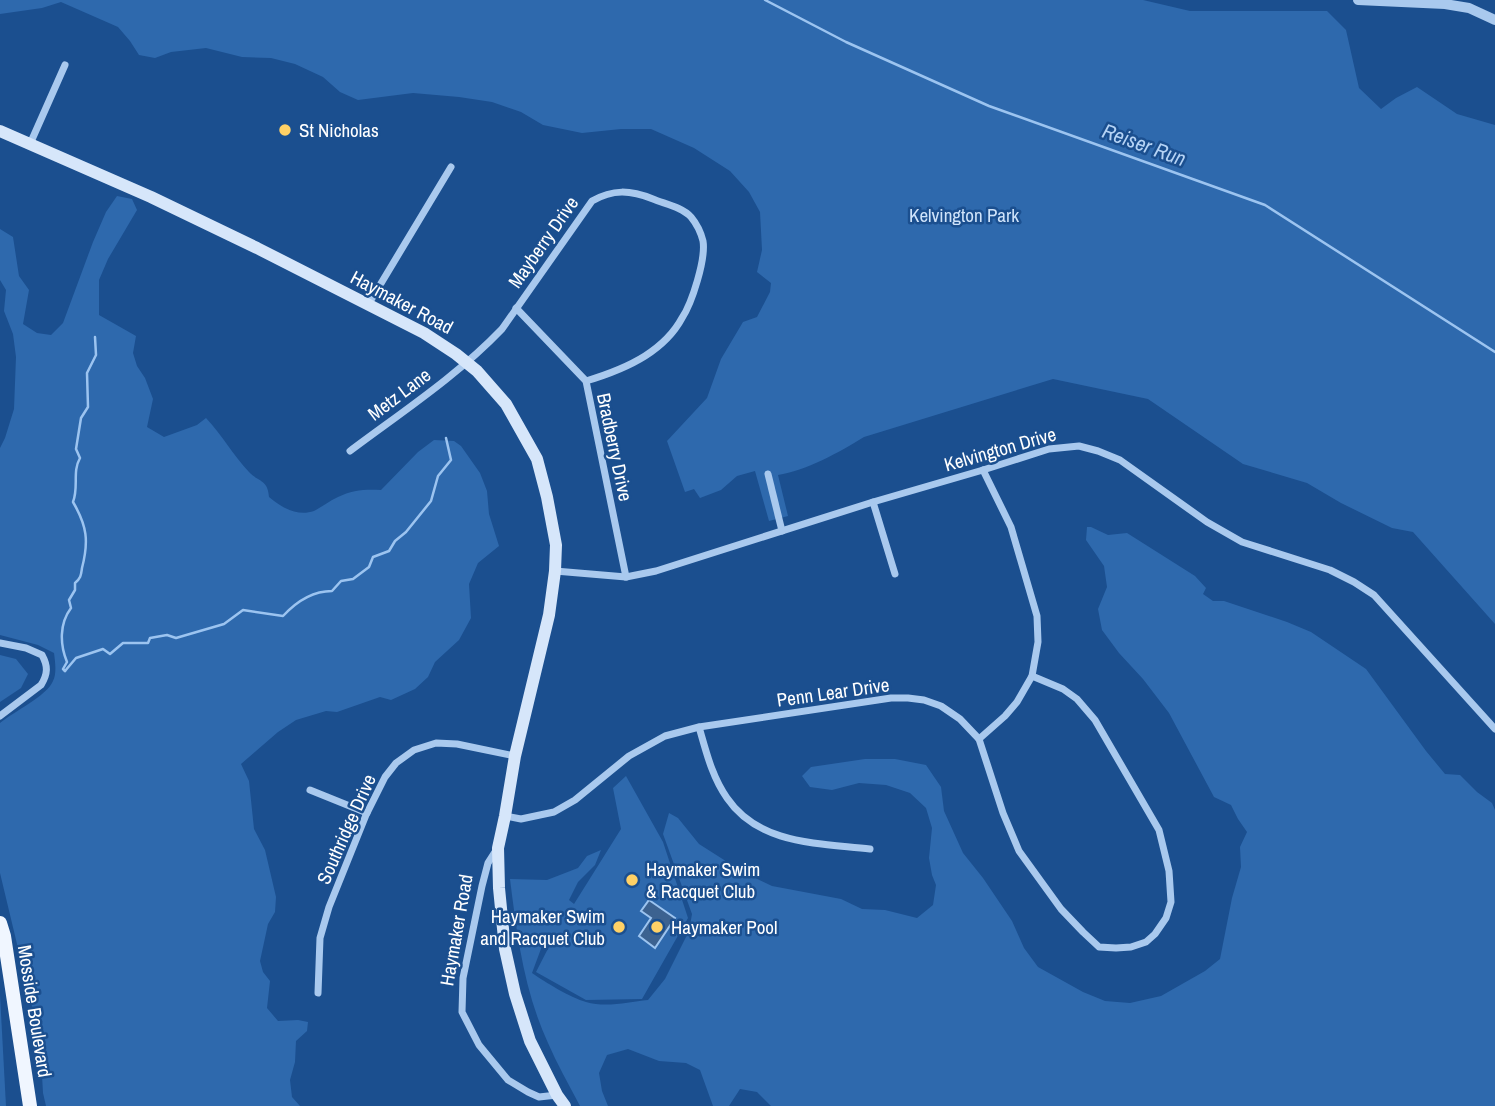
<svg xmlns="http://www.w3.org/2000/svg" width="1495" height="1106" viewBox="0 0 1495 1106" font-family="'Archivo Narrow',sans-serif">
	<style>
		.green { fill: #2e69ad }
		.water { fill: #3c6290; stroke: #9cc4f0; stroke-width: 2 }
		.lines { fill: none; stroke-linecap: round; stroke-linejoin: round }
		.stream { stroke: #9cc4f0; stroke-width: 2.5 }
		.minor { stroke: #a9c9ee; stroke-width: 7 }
		.tertiary { stroke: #a9c9ee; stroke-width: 10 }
		.secondary { stroke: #d6e6fa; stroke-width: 12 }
		.primary { stroke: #f0f6ff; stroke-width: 14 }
		.poi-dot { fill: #ffd166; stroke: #1b4f8f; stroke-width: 2.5 }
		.labels { text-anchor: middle; stroke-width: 5; stroke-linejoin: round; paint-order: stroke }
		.poi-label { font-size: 19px; fill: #fff; stroke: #1b4f8f; text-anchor: start }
		.park-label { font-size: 19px; fill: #cfe3fa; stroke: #1b4f8f }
		.street-label { font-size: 19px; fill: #fff; stroke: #1b4f8f }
		.water-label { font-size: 21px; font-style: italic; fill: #b5d3f5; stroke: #1b4f8f }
	</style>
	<rect width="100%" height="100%" fill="#1b4f8f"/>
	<!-- green -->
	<g class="green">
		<path d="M 0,0 L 1143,0 L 1190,11 L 1327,11 L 1346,30 L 1359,88 L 1381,109 L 1396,98 L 1417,87 L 1457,114 L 1495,125 L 1495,624 L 1413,532 L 1392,528 L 1341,503 L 1307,483 L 1243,464 L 1148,399 L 1053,379 L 864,437 C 840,452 805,471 778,475 L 788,516 L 769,521 L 755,471 L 737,476 L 721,490 L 700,498 L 694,489 L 685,492 L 667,441 L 707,398 L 721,359 L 743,322 L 757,317 L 770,292 L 771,283 L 757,272 L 762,250 L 760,212 L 749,192 L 730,171 L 694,148 L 651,129 L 621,129 L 582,133 L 543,125 L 521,112 L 492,102 L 459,97 L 413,93 L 358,100 L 340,92 L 323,77 L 295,64 L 271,58 L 242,57 L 206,48 L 171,52 L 155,58 L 139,55 L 130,41 L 118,27 L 61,2 L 42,8 L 0,14 Z"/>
		<path d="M 117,196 L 132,199 L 137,210 L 108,259 L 99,280 L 99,315 L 136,336 L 133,353 L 137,366 L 145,378 L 153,399 L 147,427 L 164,437 L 197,425 L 206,418 C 222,435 233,455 249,472 C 258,482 268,479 269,497 C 281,507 297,517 314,511 C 322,507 329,501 338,497 C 352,490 366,489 381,490 L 418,452 L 434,440 L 454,441 L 461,446 L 480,473 L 487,491 L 489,514 L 499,546 L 478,563 L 469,584 L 471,618 L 459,640 L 435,662 L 428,677 L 415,689 L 391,700 L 380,697 L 337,712 L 326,711 L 296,720 L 278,732 L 241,764 L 249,781 L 254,829 L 265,850 L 276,897 L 275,912 L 268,924 L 260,961 L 263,972 L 270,981 L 267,1008 L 278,1021 L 298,1020 L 308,1022 L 307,1031 L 296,1041 L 295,1062 L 290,1080 L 292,1097 L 300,1106 L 46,1106 L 43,1093 L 40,1040 L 0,873 L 0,723 C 13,712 47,696 53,681 C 57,673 55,661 54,653 L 38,645 L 0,635 L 0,448 L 5,438 L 14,409 L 16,357 L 13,334 L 4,311 L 6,290 L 0,280 L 0,229 L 13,237 L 19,276 L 29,290 L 23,324 L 37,333 L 51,335 L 63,323 L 93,242 L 106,212 Z"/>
		<path d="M 1087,527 L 1091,527 L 1108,535 L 1127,533 L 1195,576 L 1206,588 L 1203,594 L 1213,601 L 1224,601 L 1287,622 L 1311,632 L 1366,669 L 1426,751 L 1445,774 L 1460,775 L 1477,792 L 1492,803 L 1495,810 L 1495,1106 L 771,1106 L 757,1092 L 740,1089 L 729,1106 L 713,1106 L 700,1070 L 686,1063 L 659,1061 L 628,1049 L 607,1055 L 599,1073 L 602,1091 L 608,1106 L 580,1106 C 569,1085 557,1064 548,1043 C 524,991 517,935 510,879 L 547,880 L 578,868 L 587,856 L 601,850 L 595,865 L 578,882 L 569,900 L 574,904 L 621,829 L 613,788 L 626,776 L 663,842 L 688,918 L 642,999 L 586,1000 L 536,972 L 556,933 L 545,938 L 532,973 C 545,982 571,998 586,1002 C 606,1008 629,1002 648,1000 L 665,979 L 689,931 L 692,914 L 663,834 L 669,813 L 678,818 L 699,844 L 743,872 L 772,886 L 841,899 L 862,909 L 885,910 L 917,918 L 933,905 L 936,885 L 932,875 L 929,858 L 932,828 L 926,808 L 910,793 L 886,785 L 859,783 L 832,790 L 810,787 L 802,776 L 811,767 L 865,759 L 895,759 L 926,765 L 941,787 L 944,811 L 963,853 L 983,878 L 1012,921 L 1024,948 L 1038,967 L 1083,992 L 1105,1001 L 1130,1003 L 1161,996 L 1205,971 L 1220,959 L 1232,898 L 1241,867 L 1240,847 L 1247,832 L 1238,819 L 1231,805 L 1214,797 L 1169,713 L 1143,679 L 1119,653 L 1102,630 L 1098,609 L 1107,587 L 1104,566 L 1086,540 Z"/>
		<polygon points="0,655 16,659 28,674 21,688 0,702"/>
		<polygon points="0,995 6,1106 0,1106"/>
	</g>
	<!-- water -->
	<polygon class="water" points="649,900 675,918 655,948 639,936 651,918 641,911"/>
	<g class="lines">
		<!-- stream -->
		<g class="stream">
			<polyline points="765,0 846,42 989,106 1265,205 1495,352"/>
			<path d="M 65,671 L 76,658 L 103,649 L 110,654 L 123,643 L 148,643 L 150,638 L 167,635 L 176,638 L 224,624 L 243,610 L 283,616 C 296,602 313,591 332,591 L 341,581 L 353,579 L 369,567 L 373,557 L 389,551 L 395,541 L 406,532 L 431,501 L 438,476 L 451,460 L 446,438"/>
			<path d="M 65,671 L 63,669 L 67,662 C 60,645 59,624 71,608 L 69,600 L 75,590 L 75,583 C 81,578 81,575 82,568 C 89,541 87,526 73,502 C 79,487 72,472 80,458 L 76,449 L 81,418 L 88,407 L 87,373 L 96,355 L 95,337"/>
		</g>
		<!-- minor -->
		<g class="minor">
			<polyline points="30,144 65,65"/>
			<polyline points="368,305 451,167"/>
			<polyline points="516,308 586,381 626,577"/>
			<path d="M 350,451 C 402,412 457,376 502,329 L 592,201 C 613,189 630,190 653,199 C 665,204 682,207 691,217 C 696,223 701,233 703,241 C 706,259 692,303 682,318 C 674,333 659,347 645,356 C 626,368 606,375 586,381"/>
			<polyline points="768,474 782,531"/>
			<polyline points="873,502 895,574"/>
			<polyline points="555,571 626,577 656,571 873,502 983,470 1049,449 1079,446 1098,451 1120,460 1207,522 1242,542 1330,570 1354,582 1374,595 1495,729"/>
			<path d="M 0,643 L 26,648 L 42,655 C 48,666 48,674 41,685 L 0,716"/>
			<path d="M 699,727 C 706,751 712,777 727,798 C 759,845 819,843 870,849"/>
			<polyline points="979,739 1005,716 1017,702 1032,676 1038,642 1037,616 1011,527 983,470"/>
			<polyline points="310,790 367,813"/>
			<polyline points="505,816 521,819 554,812 575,800 629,756 665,736 699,727 891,698 908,698 924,700 941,706 960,719 979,739 1003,813 1019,851 1061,909 1083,932 1099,947 1116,948 1131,947 1146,942 1155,934 1166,918 1171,902 1169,871 1159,830 1095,720 1077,699 1063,689 1032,676"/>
			<polyline points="497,849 488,863 482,886 463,978 462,1012 479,1045 508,1080 528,1092 539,1097 557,1095"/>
			<polyline points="318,993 320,938 329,907 366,815 385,777 396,763 414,750 436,743 457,744 515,756"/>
		</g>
		<!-- tertiary -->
		<polyline class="tertiary" points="1358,0 1445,4 1469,8 1495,20"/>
		<!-- secondary -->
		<polyline class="secondary" points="0,131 151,197 257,248 424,333 456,354 477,371 506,404 537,459 547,497 556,545 555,571 549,615 515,756 505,816 498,848 499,888 505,949 515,994 530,1041 557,1095 565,1106"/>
		<!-- primary -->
		<polyline class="primary" points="0,923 4,936 30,1106"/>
	</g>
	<!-- markers -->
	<g class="poi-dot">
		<circle cx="285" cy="130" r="7"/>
		<circle cx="632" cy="880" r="7"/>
		<circle cx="619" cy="927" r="7"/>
		<circle cx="657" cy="927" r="7"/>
	</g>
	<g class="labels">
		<!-- poi labels -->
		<g class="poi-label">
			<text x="299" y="137">St Nicholas</text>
			<text x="646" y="876">Haymaker Swim<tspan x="646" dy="22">&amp; Racquet Club</tspan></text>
			<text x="605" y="923" text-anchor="end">Haymaker Swim<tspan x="605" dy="22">and Racquet Club</tspan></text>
			<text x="671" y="934">Haymaker Pool</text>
		</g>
		<!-- park labels -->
		<g class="park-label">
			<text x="964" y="222">Kelvington Park</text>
		</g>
		<!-- street labels -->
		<g class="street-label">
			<text transform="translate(543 242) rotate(-55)" y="7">Mayberry Drive</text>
			<text transform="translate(402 302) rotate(28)" y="7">Haymaker Road</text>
			<text transform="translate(399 394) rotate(-37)" y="7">Metz Lane</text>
			<text transform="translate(615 447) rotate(78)" y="7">Bradberry Drive</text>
			<text transform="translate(1000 449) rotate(-16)" y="7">Kelvington Drive</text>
			<text transform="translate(833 692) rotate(-8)" y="7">Penn Lear Drive</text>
			<text transform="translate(346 829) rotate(-66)" y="7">Southridge Drive</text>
			<text transform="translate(456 930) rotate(-80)" y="7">Haymaker Road</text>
			<text transform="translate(35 1011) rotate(81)" y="7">Mosside Boulevard</text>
		</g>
		<!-- water labels -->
		<g class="water-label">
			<text transform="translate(1144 145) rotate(20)" y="7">Reiser Run</text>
		</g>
	</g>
</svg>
